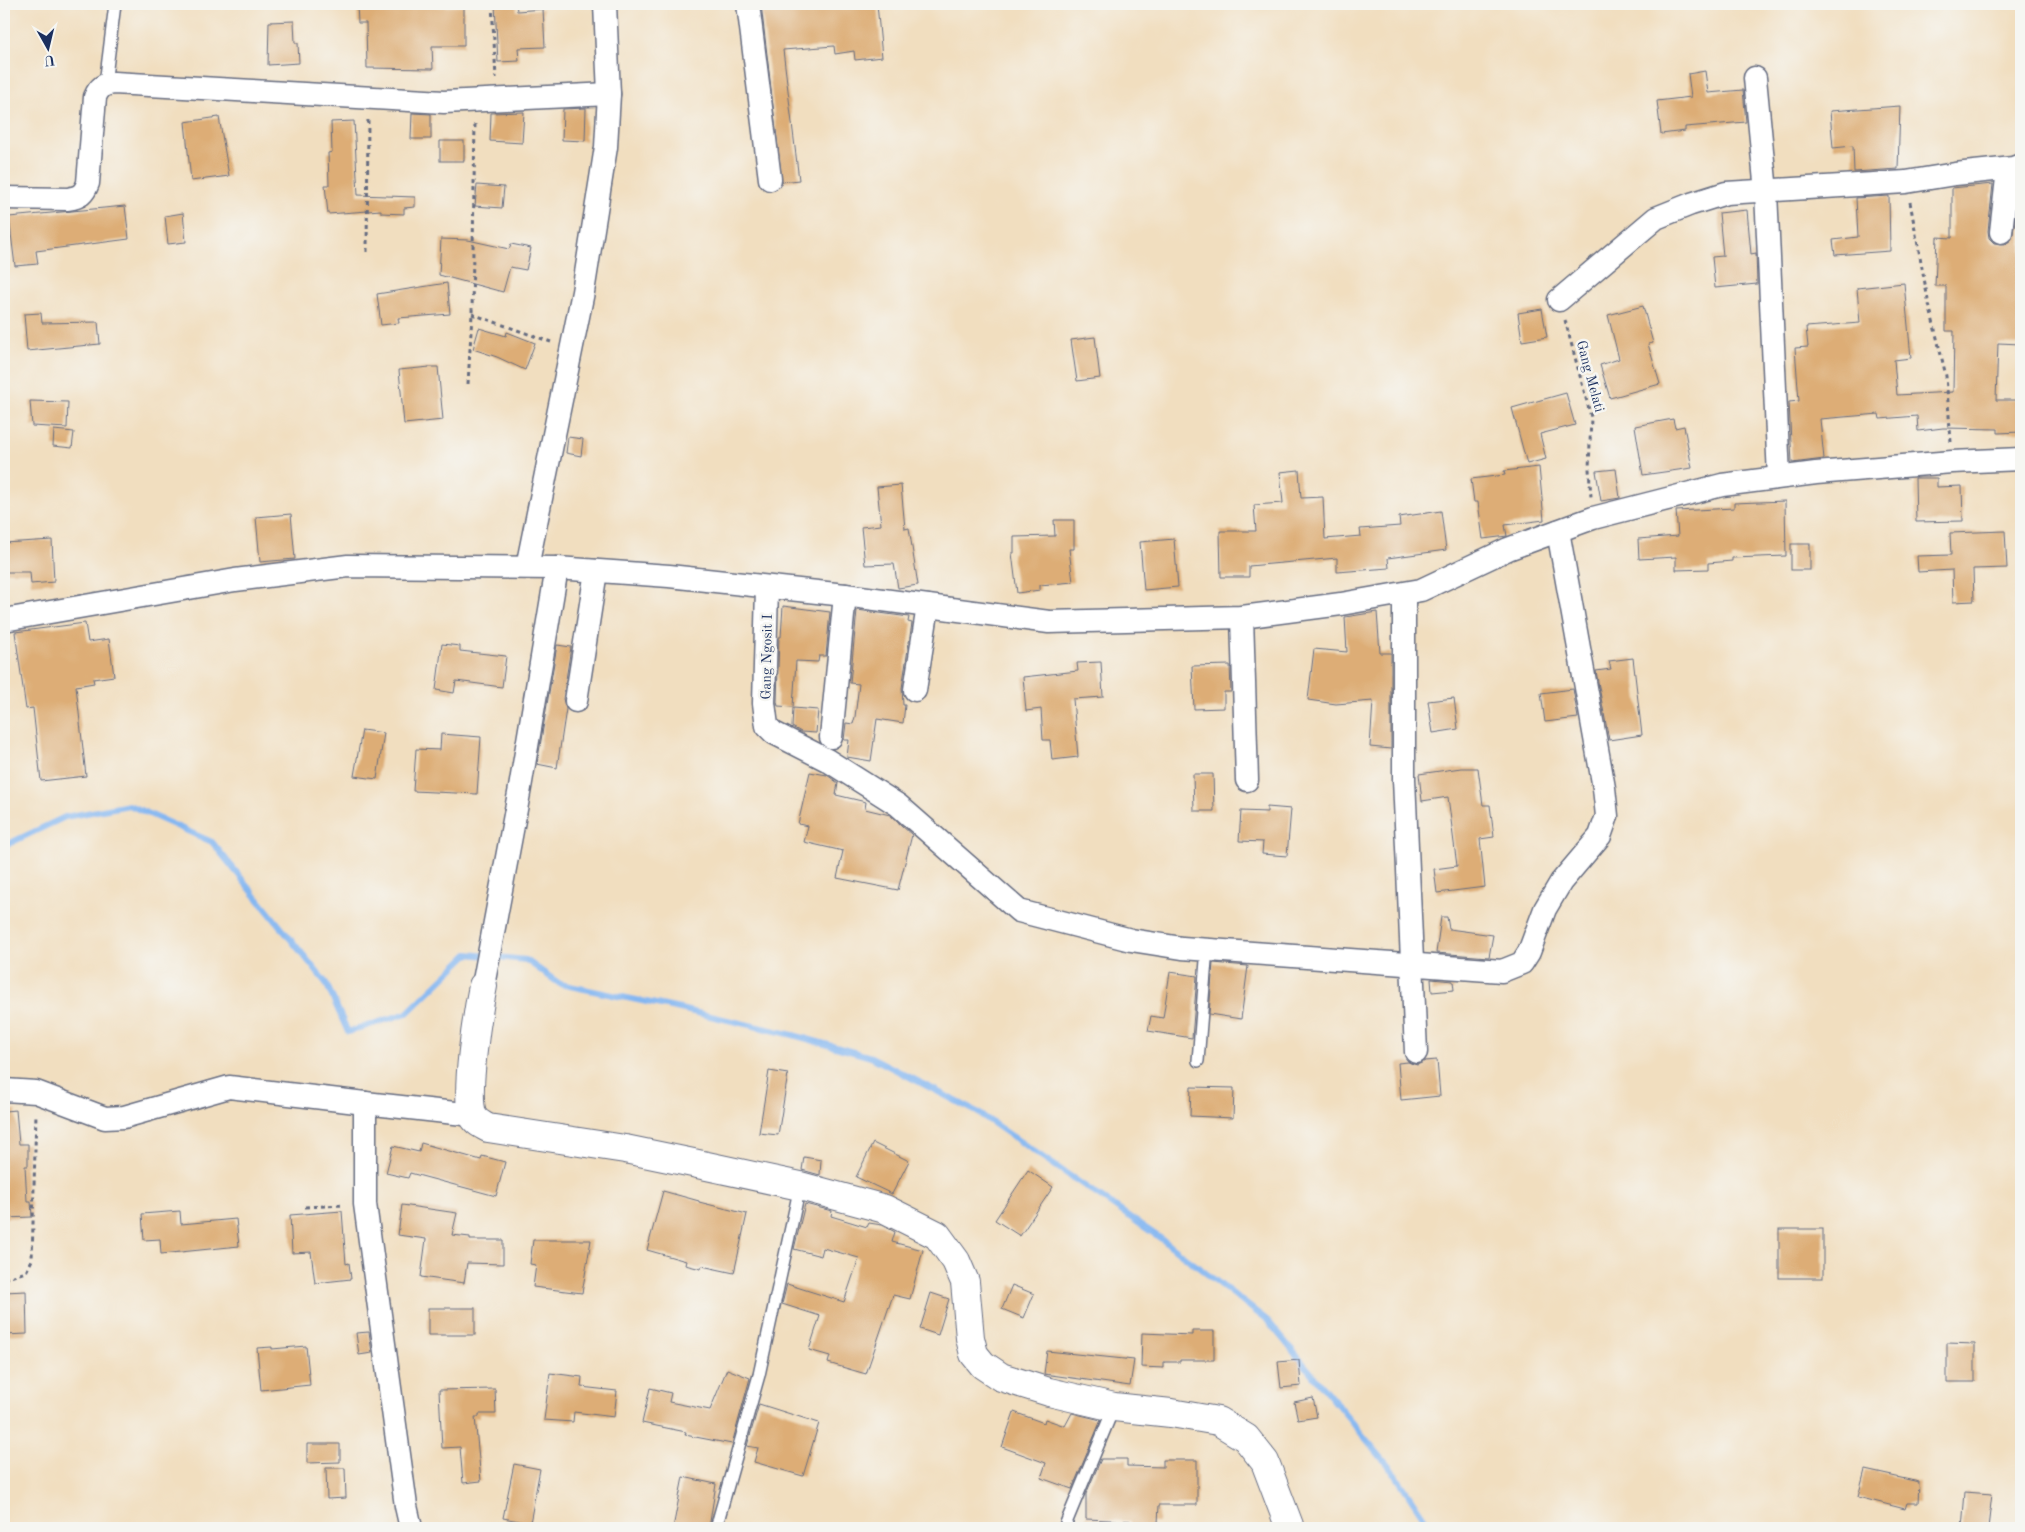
<svg xmlns="http://www.w3.org/2000/svg" width="2025" height="1532" viewBox="0 0 2025 1532" font-family="'Old Standard TT',serif">
	<style>
		.lines { fill: none; stroke-linecap: round; stroke-linejoin: round }
		.stream { stroke: #85b7f1; stroke-width: 6 }
		.building { fill: #ddad76 }
		.service-casing { stroke: #666c80; stroke-width: 14 }
		.minor-casing { stroke: #666c80; stroke-width: 25 }
		.tertiary-casing { stroke: #666c80; stroke-width: 30 }
		.path { stroke: #666c80; stroke-width: 3; stroke-dasharray: 4 4; stroke-linecap: butt }
		.service { stroke: #fff; stroke-width: 11 }
		.minor { stroke: #fff; stroke-width: 22 }
		.tertiary { stroke: #fff; stroke-width: 28 }
		.labels { text-anchor: middle; stroke-width: 5; stroke-linejoin: round; paint-order: stroke }
		.street-label { font-size: 14px; fill: #1b2f5e; stroke: #f6f6f2 }
	</style>
	<rect width="100%" height="100%" fill="#f6f6f2"/>
	<filter id="ink" filterUnits="userSpaceOnUse"><feTurbulence type="fractalNoise" baseFrequency=".02" numOctaves="2"/><feDisplacementMap in="SourceGraphic" scale="10" xChannelSelector="R" yChannelSelector="G"/><feConvolveMatrix kernelMatrix="1 2 1 2 8 2 1 2 1" color-interpolation-filters="sRGB"/></filter>
	<filter id="wash" filterUnits="userSpaceOnUse"><feTurbulence type="fractalNoise" baseFrequency=".0096" numOctaves="4" result="noise"/><feDisplacementMap in="SourceGraphic" scale="20" xChannelSelector="R" yChannelSelector="G"/><feGaussianBlur stdDeviation="1.12" result="paint"/><feColorMatrix in="noise" values="0 0 0 0 0 0 0 0 0 0 0 0 0 0 0 0 0 1.4 0 .05"/><feComposite in="paint" operator="in"/></filter>
	<g filter="url(#wash)">
		<rect width="100%" height="100%" fill="#f1debf"/>
		<g class="lines">
			<!-- stream -->
			<polyline class="stream" points="4,846 65,817 129,805 212,842 326,983 348,1032 407,1013 468,954 526,960 560,984 680,1009 793,1035 871,1057 977,1112 1163,1240 1268,1321 1395,1474 1431,1528"/>
		</g>
		<g id="blocks">
			<!-- building -->
			<g class="building">
				<polygon points="357,4 435,4 435,7 464,6 464,46 432,46 433,69 367,68 366,23 358,23"/>
				<polygon points="495,4 516,4 517,11 543,9 545,47 518,48 519,61 498,62"/>
				<polygon points="761,4 877,4 882,57 855,60 854,51 835,54 834,46 783,50 799,180 782,182"/>
				<polygon points="294,21 295,43 298,43 299,63 268,65 269,22"/>
				<polygon points="1705,71 1708,93 1743,90 1746,122 1685,127 1685,131 1661,134 1657,101 1691,97 1688,74"/>
				<polygon points="1900,106 1898,169 1854,172 1853,146 1833,148 1830,111"/>
				<polygon points="586,108 585,141 562,140 563,109"/>
				<polygon points="524,112 522,143 490,141 491,113"/>
				<polygon points="412,113 431,114 431,139 411,139"/>
				<polygon points="219,117 229,176 191,181 185,122"/>
				<polygon points="354,121 358,195 415,197 415,207 404,208 404,214 381,213 381,210 328,214 325,185 329,185 328,153 332,152 331,122"/>
				<rect x="440" y="141" width="24" height="20"/>
				<polygon points="1993,184 1988,231 1989,238 1994,243 2006,244 2012,239 2018,202 2021,202 2021,344 1998,343 1996,400 2021,400 2021,432 1998,433 1998,429 1943,428 1918,431 1917,416 1880,419 1879,414 1820,419 1824,459 1792,463 1789,402 1799,401 1795,348 1808,347 1806,327 1860,323 1857,288 1904,283 1911,358 1894,360 1897,395 1953,392 1954,331 1946,331 1946,286 1935,286 1937,237 1952,238 1952,188"/>
				<polygon points="477,185 504,187 502,208 475,206"/>
				<polygon points="1889,196 1890,251 1835,255 1833,240 1858,237 1856,198"/>
				<polygon points="125,206 129,239 36,251 38,264 15,266 9,217"/>
				<polygon points="1747,210 1751,254 1756,253 1757,284 1715,288 1712,257 1723,256 1719,213"/>
				<polygon points="183,213 186,242 168,244 165,216"/>
				<polygon points="441,239 468,240 509,249 511,244 531,248 526,270 510,267 503,292 439,275"/>
				<polygon points="447,283 450,314 398,318 399,323 381,325 377,294"/>
				<polygon points="1643,306 1653,343 1648,344 1660,384 1610,398 1600,365 1619,359 1608,315"/>
				<polygon points="1542,309 1547,337 1522,341 1518,313"/>
				<polygon points="41,313 42,323 98,322 100,344 27,351 24,314"/>
				<polygon points="479,328 506,336 507,332 535,343 525,370 497,357 473,349"/>
				<polygon points="1095,337 1100,378 1077,381 1071,340"/>
				<polygon points="430,367 438,367 443,420 404,424 399,370"/>
				<polygon points="1566,393 1575,425 1540,434 1546,459 1527,464 1512,408"/>
				<polygon points="30,401 68,402 67,428 32,426"/>
				<polygon points="1673,419 1675,428 1684,426 1692,468 1643,475 1635,426"/>
				<polygon points="54,430 74,432 72,448 53,446"/>
				<polygon points="568,437 583,439 581,456 566,453"/>
				<polygon points="1539,467 1544,520 1505,525 1507,536 1483,539 1478,502 1474,502 1471,479 1505,475 1504,471"/>
				<polygon points="1616,469 1620,498 1601,501 1596,471"/>
				<polygon points="1299,470 1301,498 1323,497 1325,539 1361,536 1360,529 1400,526 1399,517 1441,511 1446,550 1388,558 1389,568 1337,572 1337,558 1249,566 1249,577 1221,577 1220,531 1256,531 1254,505 1283,503 1280,472"/>
				<polygon points="1915,478 1937,478 1937,487 1962,486 1963,521 1916,522"/>
				<polygon points="901,485 905,529 909,528 918,585 898,588 894,564 865,565 861,527 881,525 877,487"/>
				<polygon points="1785,501 1786,556 1732,558 1732,561 1708,563 1708,569 1676,570 1676,557 1639,559 1638,539 1678,536 1676,511 1734,508 1734,503"/>
				<polygon points="291,514 295,559 260,562 256,517"/>
				<polygon points="1054,520 1074,520 1074,549 1069,549 1073,582 1040,585 1040,590 1017,593 1012,553 1014,553 1014,537 1055,536"/>
				<polygon points="2005,531 2007,568 1973,569 1974,601 1953,602 1952,570 1918,572 1917,556 1951,555 1950,533"/>
				<polygon points="1174,539 1178,587 1144,590 1140,542"/>
				<polygon points="52,540 54,582 31,584 30,572 4,572 4,543"/>
				<rect x="1791" y="544" width="19" height="26"/>
				<polygon points="783,606 830,612 826,656 819,656 818,662 796,661 793,707 778,706 777,702 779,637 781,637"/>
				<polygon points="857,610 909,617 908,622 912,623 902,688 903,705 905,705 903,723 877,719 871,761 847,757 849,740 844,740 846,723 853,724 855,717 859,684 850,683"/>
				<polygon points="1377,612 1380,653 1391,653 1391,749 1370,747 1373,701 1336,704 1308,700 1314,649 1347,652 1345,617"/>
				<polygon points="85,623 88,642 109,639 114,676 93,679 94,683 76,686 86,776 41,781 33,708 26,709 15,632"/>
				<polygon points="442,644 460,646 460,651 506,656 502,687 456,681 454,693 436,690"/>
				<polygon points="557,645 571,647 563,699 566,709 557,768 537,764"/>
				<polygon points="1633,658 1642,735 1609,740 1596,671 1611,669 1609,661"/>
				<polygon points="1101,662 1103,697 1073,699 1078,757 1052,760 1050,740 1043,740 1041,709 1026,711 1023,677 1078,671 1077,663"/>
				<polygon points="1230,665 1231,692 1224,692 1224,708 1194,709 1192,666"/>
				<polygon points="1573,689 1578,718 1545,722 1541,693"/>
				<polygon points="1454,698 1458,729 1433,733 1428,701"/>
				<polygon points="793,708 818,710 816,733 801,732 792,727"/>
				<polygon points="362,730 384,733 377,779 354,776"/>
				<polygon points="441,734 481,737 477,794 413,791 416,749 440,750"/>
				<polygon points="1461,768 1478,768 1483,805 1490,805 1494,837 1480,839 1485,887 1437,893 1434,869 1457,866 1448,797 1422,801 1419,774"/>
				<polygon points="810,772 827,775 838,783 836,795 866,802 865,809 890,815 912,835 898,890 837,878 843,851 804,842 808,826 798,824"/>
				<polygon points="1193,774 1213,774 1214,811 1194,811"/>
				<polygon points="1267,807 1291,809 1287,856 1262,854 1263,842 1239,841 1241,811 1267,812"/>
				<polygon points="1441,917 1447,917 1449,929 1493,935 1489,957 1436,953"/>
				<polygon points="1213,963 1248,966 1241,1019 1209,1014"/>
				<polygon points="1170,972 1197,976 1192,1038 1148,1031 1151,1016 1163,1018"/>
				<polygon points="1431,979 1453,981 1454,990 1432,992"/>
				<polygon points="1437,1060 1440,1096 1401,1100 1398,1063 1408,1062 1417,1065 1425,1061"/>
				<polygon points="769,1071 788,1074 778,1135 759,1133"/>
				<polygon points="1191,1087 1234,1088 1233,1118 1190,1116"/>
				<polygon points="16,1110 19,1144 28,1144 28,1166 25,1166 27,1201 31,1201 32,1217 4,1218 4,1111"/>
				<polygon points="421,1143 481,1160 482,1156 505,1162 496,1196 410,1173 408,1178 386,1173 393,1146 419,1152"/>
				<polygon points="873,1143 909,1161 892,1194 856,1177"/>
				<polygon points="804,1157 821,1160 820,1175 802,1170"/>
				<polygon points="1028,1170 1053,1187 1020,1236 995,1220"/>
				<polygon points="663,1191 699,1201 699,1202 747,1214 734,1273 702,1266 701,1269 685,1265 686,1261 647,1250"/>
				<polygon points="805,1204 832,1211 831,1216 867,1227 869,1223 882,1225 895,1232 892,1242 923,1250 910,1299 893,1295 866,1374 828,1363 830,1356 809,1350 820,1316 782,1304 787,1284 844,1302 859,1258 823,1248 821,1256 794,1249"/>
				<polygon points="402,1205 457,1213 452,1235 470,1237 470,1240 503,1240 503,1264 467,1263 464,1283 421,1277 426,1239 398,1235"/>
				<polygon points="180,1211 181,1224 236,1219 239,1246 161,1254 160,1239 144,1240 142,1214"/>
				<polygon points="342,1211 346,1264 349,1263 351,1279 315,1283 311,1252 292,1253 290,1215"/>
				<rect x="1779" y="1229" width="44" height="49"/>
				<polygon points="533,1240 591,1240 582,1293 533,1287 536,1265 530,1264"/>
				<polygon points="1012,1285 1034,1294 1024,1318 1002,1309"/>
				<polygon points="26,1291 27,1334 4,1335 4,1292"/>
				<polygon points="931,1293 949,1299 938,1335 920,1329"/>
				<rect x="428" y="1308" width="47" height="27"/>
				<polygon points="1192,1331 1214,1331 1214,1360 1180,1360 1180,1362 1164,1362 1164,1368 1141,1367 1142,1333 1192,1335"/>
				<polygon points="369,1332 372,1353 359,1355 356,1333"/>
				<polygon points="1947,1343 1975,1344 1975,1382 1947,1382"/>
				<polygon points="306,1346 310,1385 261,1390 257,1348 272,1347 272,1349"/>
				<polygon points="1047,1351 1134,1360 1130,1386 1044,1374"/>
				<polygon points="1299,1360 1301,1386 1281,1388 1278,1362"/>
				<polygon points="727,1369 750,1378 732,1444 685,1435 686,1432 642,1423 650,1388 671,1393 669,1402 710,1410"/>
				<polygon points="550,1373 582,1377 581,1387 617,1391 614,1417 574,1412 573,1422 544,1420"/>
				<polygon points="495,1389 496,1414 479,1414 479,1417 475,1417 481,1481 463,1483 460,1447 442,1448 439,1390"/>
				<polygon points="1313,1398 1317,1417 1298,1420 1294,1402"/>
				<polygon points="759,1404 819,1423 803,1476 754,1462 758,1448 747,1446"/>
				<polygon points="1014,1412 1044,1423 1045,1419 1065,1426 1072,1413 1101,1420 1072,1489 1041,1478 1046,1463 1002,1447"/>
				<polygon points="307,1444 340,1444 340,1462 307,1463"/>
				<polygon points="1101,1459 1127,1459 1127,1466 1163,1467 1163,1460 1197,1460 1197,1505 1159,1505 1158,1523 1151,1523 1152,1528 1130,1528 1130,1521 1086,1519 1086,1494"/>
				<polygon points="514,1464 540,1469 530,1523 503,1518"/>
				<polygon points="326,1468 345,1468 346,1498 327,1499"/>
				<polygon points="1865,1470 1919,1482 1918,1503 1907,1503 1905,1509 1858,1497"/>
				<polygon points="683,1477 716,1484 709,1528 673,1528"/>
				<polygon points="1965,1492 1992,1494 1988,1528 1962,1528"/>
			</g>
		</g>
	</g>
	<g filter="url(#ink)">
		<use href="#blocks" fill-opacity="0" stroke="#666c80" stroke-width="1"/>
		<g class="lines">
			<!-- service casing -->
			<g class="service-casing">
				<g id="service">
					<polyline points="105,84 115,4"/>
					<polyline points="1198,1061 1207,948"/>
					<polyline points="716,1528 759,1375 800,1186"/>
					<polyline points="1064,1528 1114,1407"/>
				</g>
			</g>
			<!-- minor casing -->
			<g class="minor-casing">
				<g id="minor">
					<polyline points="748,4 770,179"/>
					<polyline points="1755,78 1766,192 1779,477"/>
					<path d="M 4,198 L 68,199 C 80,197 84,194 88,183 L 95,97 C 99,87 104,84 114,83 L 444,102 L 609,94"/>
					<polyline points="2001,232 2008,169"/>
					<polyline points="1559,300 1656,218 1691,204 1726,193 1906,182 1955,174 2013,168 2021,165"/>
					<polyline points="527,567 583,292 606,147 609,94 605,4"/>
					<polyline points="767,588 764,703 767,726 774,733 827,760 898,805 1019,911 1131,940 1182,948 1502,971 1522,963 1529,952 1545,909 1561,882 1600,836 1607,816 1604,788 1558,531"/>
					<polyline points="1404,594 1404,779 1416,1052"/>
					<polyline points="1242,617 1247,780"/>
					<polyline points="4,620 235,580 348,566 557,568 669,576 845,595 1049,622 1242,617 1341,604 1421,590 1508,549 1593,518 1722,485 1816,473 1952,462 2021,459"/>
					<polyline points="915,690 928,606"/>
					<polyline points="576,701 596,571"/>
					<polyline points="831,737 845,595"/>
					<polyline points="483,986 520,788 557,568"/>
					<polyline points="4,1090 36,1092 105,1118 124,1117 229,1087 365,1103"/>
					<polyline points="411,1528 406,1506 365,1204 365,1103 473,1115"/>
				</g>
			</g>
			<!-- tertiary casing -->
			<g class="tertiary-casing">
				<path id="tertiary" d="M 483,986 C 478,1010 464,1096 473,1116 C 476,1122 482,1125 488,1128 L 625,1149 L 693,1163 L 800,1186 L 885,1209 L 937,1235 L 956,1261 L 965,1282 L 970,1338 L 974,1354 L 983,1365 L 1001,1377 L 1049,1392 L 1114,1407 L 1171,1413 L 1218,1421 L 1246,1438 L 1265,1462 L 1290,1528"/>
			</g>
			<!-- path -->
			<g class="path">
				<polyline points="492,4 496,78"/>
				<polyline points="1910,202 1928,300 1946,376 1951,442"/>
				<polyline points="367,252 368,117"/>
				<polyline points="472,314 551,342"/>
				<polyline points="1565,320 1591,417 1589,469 1591,497"/>
				<polyline points="468,384 472,314 475,122"/>
				<polyline points="305,1207 344,1205"/>
				<polyline points="4,1279 26,1272 32,1260 36,1113"/>
			</g>
			<!-- service -->
			<use href="#service" class="service"/>
			<!-- minor -->
			<use href="#minor" class="minor"/>
			<!-- tertiary -->
			<use href="#tertiary" class="tertiary"/>
		</g>
	</g>
	<g class="labels">
		<!-- street labels -->
		<g class="street-label">
			<text transform="translate(1591 376) rotate(75)" y="5">Gang Melati</text>
			<text transform="translate(766 657) rotate(-89)" y="5">Gang Ngosit I</text>
		</g>
	</g>
	<!-- margin -->
	<rect width="2025" height="1532" fill="none" stroke="#f6f6f2" stroke-width="20"/>
	<!-- north arrow -->
	<g transform="translate(48 48) rotate(172)" stroke="#f6f6f2" stroke-width="4" paint-order="stroke">
	<path d="M0-4L9 19L0 12L-9 19Z" fill="#1b2f5e"/>
	<text y="-8" font-size="14" font-weight="bold" text-anchor="middle" fill="#1b2f5e">U</text>
	</g>
</svg>
